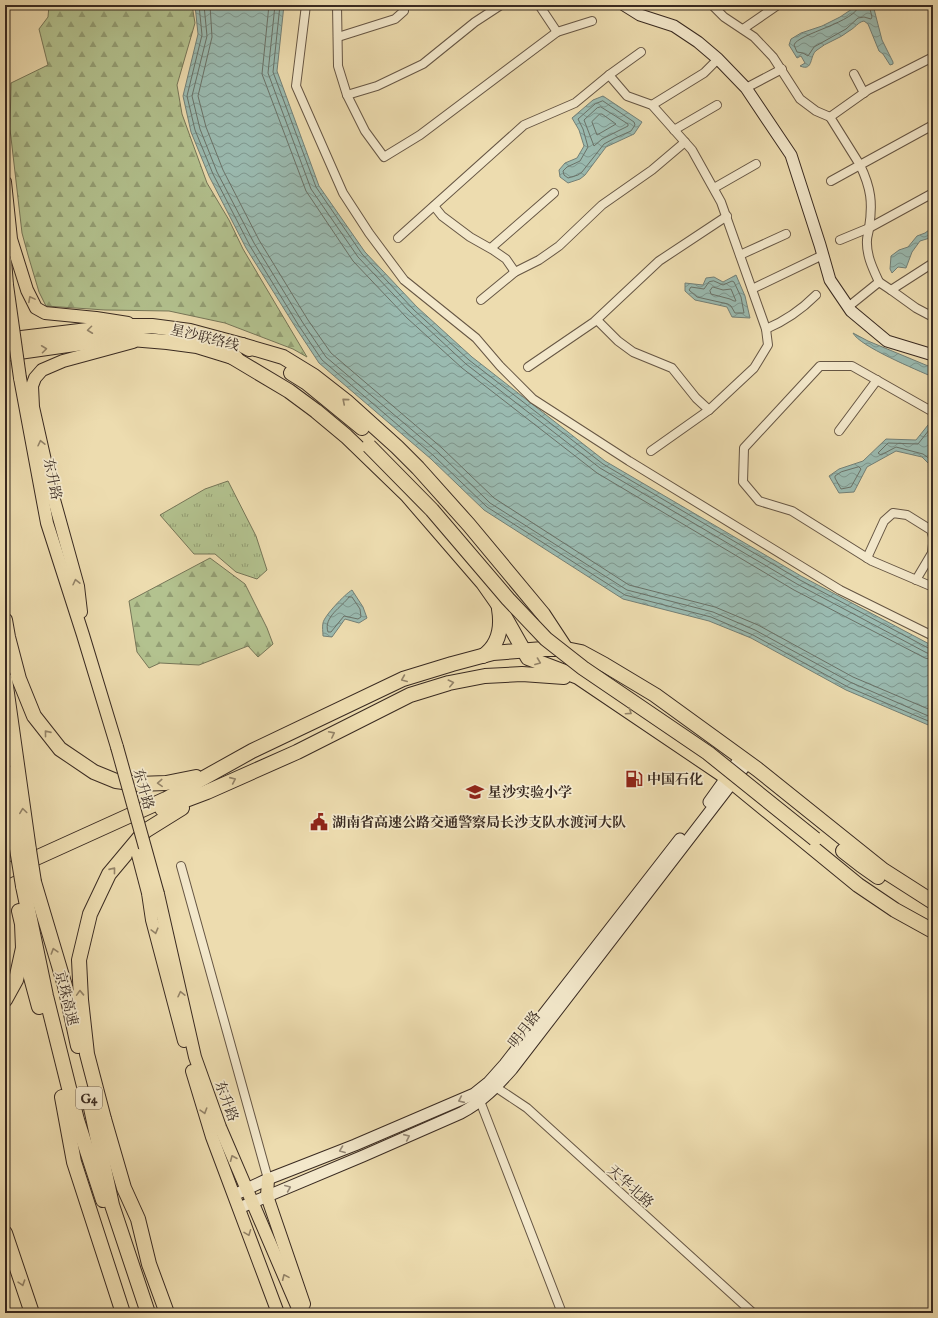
<svg xmlns="http://www.w3.org/2000/svg" width="938" height="1318" viewBox="0 0 938 1318" font-family="'IM FELL English','Noto Serif SC',serif">
	<style>
		.forest { fill: url(#forest-firs); stroke: #767658 }
		.park { fill: url(#park-tufts); stroke: #767658 }
		.water { fill: url(#water-waves); stroke: #738077 }
		.lines { fill: none; stroke-linecap: round; stroke-linejoin: round }
		.shore { stroke: #6a7268; stroke-width: 1 }
		.street-casing { stroke: #665644; stroke-width: 10 }
		.secondary-casing { stroke: #392a21; stroke-width: 13 }
		.primary-casing { stroke: #392a21; stroke-width: 14 }
		.highway-casing { stroke: #392a21; stroke-width: 16 }
		.street { stroke: #f3e8cb; stroke-width: 8 }
		.secondary { stroke: #f3e8cb; stroke-width: 11 }
		.primary { stroke: #eddcaf; stroke-width: 12 }
		.highway { stroke: #eddcaf; stroke-width: 14 }
		.primary-bridge-casing { stroke: #392a21; stroke-width: 14; stroke-linecap: butt }
		.highway-bridge-casing { stroke: #392a21; stroke-width: 16; stroke-linecap: butt }
		.primary-bridge { stroke: #eddcaf; stroke-width: 12 }
		.highway-bridge { stroke: #eddcaf; stroke-width: 14 }
		.oneway { stroke: #938368 }
		.oneway2 { stroke: #968976 }
		.labels { text-anchor: middle; stroke-width: 3.5; stroke-linejoin: round; paint-order: stroke }
		.shield { fill: #f3e8cb; stroke: #716354; stroke-width: 1 }
		.shield-label { font-size: 13px; font-weight: bold; fill: #392a21 }
		.street-label { font-size: 14px; fill: #392a21; stroke: #f3e8cb }
		.poi-label { font-size: 14px; font-weight: bold; fill: #392a21; stroke: #f3e8cb; text-anchor: start }
	</style>
	<defs>
		<pattern id="forest-firs" width="22" height="20" patternUnits="userSpaceOnUse"><rect width="22" height="20" fill="#b3c28f"/><path d="M5 1l3.5 6h-7zM16 11l3.5 6h-7z" fill="#939e74"/></pattern>
		<pattern id="park-tufts" width="24" height="20" patternUnits="userSpaceOnUse"><rect width="24" height="20" fill="#b3c28f"/><path d="M3 7l-1-3M5 7V3M7 7l1-3M15 17l-1-3M17 17v-4M19 17l1-3" fill="none" stroke="#939e74"/></pattern>
		<pattern id="water-waves" width="16" height="10" patternUnits="userSpaceOnUse"><rect width="16" height="10" fill="#9abab0"/><path d="M0 5q4-4 8 0t8 0" fill="none" stroke="#7f978f"/></pattern>
	</defs>
	<rect width="100%" height="100%" fill="#eddcaf"/>
	<filter id="stains"><feTurbulence type="fractalNoise" baseFrequency=".005" numOctaves="4"/><feColorMatrix values="0 0 0 0 .2 0 0 0 0 .09 0 0 0 0 .02 0 0 0 .5 -.17"/></filter>
	<radialGradient id="worn" r=".72"><stop offset=".6" stop-color="#630" stop-opacity="0"/><stop offset="1" stop-color="#630" stop-opacity=".3"/></radialGradient>
	<!-- forest -->
	<g class="forest">
		<polygon points="49,5 192,5 195,23 177,85 182,114 207,183 229,220 243,249 307,357 293,349 225,323 169,311 105,310 46,306 39,292 28,255 22,233 10,129 11,83 48,65 39,29 48,17"/>
		<polygon points="210,558 245,584 267,628 273,644 258,657 248,646 199,665 160,663 149,668 137,652 129,601"/>
	</g>
	<!-- park -->
	<polygon class="park" points="228,481 256,536 267,570 257,579 236,572 215,554 194,554 160,515 205,489"/>
	<!-- water -->
	<g class="water">
		<polygon points="195,5 284,5 277,71 319,186 365,252 417,307 472,357 605,461 801,576 933,646 933,727 846,690 751,638 709,621 623,599 484,510 431,459 319,363 296,328 246,248 209,176 191,132 183,96 198,34"/>
		<path d="M 858,5 L 873,5 L 882,40 L 893,62 L 893,64 L 890,65 L 883,54 L 879,51 L 868,24 L 864,21 C 858,22 855,28 849,31 C 840,39 826,42 817,50 C 809,55 814,72 800,66 L 805,63 L 801,56 L 797,58 L 789,45 L 791,39 L 801,33 L 822,26 L 840,17 Z"/>
		<polygon points="603,96 642,122 634,134 606,147 585,175 580,179 568,183 560,177 559,170 565,163 577,158 584,146 579,130 572,118 593,100"/>
		<polygon points="933,227 933,237 920,241 912,252 906,268 898,267 892,273 890,269 891,256 899,250 908,247 917,236 925,233"/>
		<polygon points="736,275 745,296 750,318 732,317 727,307 709,303 695,300 685,291 685,283 703,285 706,278 714,277 723,282"/>
		<path d="M 853,333 L 868,341 L 933,368 L 933,377 C 917,370 859,346 853,333 Z"/>
		<polygon points="932,420 933,421 933,461 930,465 922,457 896,451 867,467 854,492 839,493 829,476 839,469 863,461 886,439 916,440"/>
		<path d="M 352,590 L 363,607 L 367,618 L 359,623 L 345,619 L 332,637 L 323,636 C 323,632 322,627 323,623 C 324,616 345,594 352,590 Z"/>
	</g>
	<g class="lines">
		<!-- shore -->
		<g class="shore">
			<polyline points="199,5 202,35 187,96 195,130 213,174 250,246 299,326 322,360 434,456 487,507 625,595 711,617 753,635 848,687 933,723"/>
			<polyline points="204,5 207,36 192,96 200,129 217,172 254,243 303,323 326,357 438,452 490,503 627,590 713,612 755,630 850,682 933,718"/>
			<polyline points="210,5 212,37 198,96 206,127 223,170 259,240 308,320 331,353 442,448 494,498 629,585 715,607 758,625 853,677 933,711"/>
			<polyline points="269,5 262,74 306,191 353,261 407,318 462,368 597,473 794,590 925,658 933,660"/>
			<polyline points="275,5 268,73 311,189 358,257 411,313 466,364 600,468 797,584 927,653 933,654"/>
			<polyline points="280,5 273,72 316,187 362,254 414,310 469,360 603,464 800,580 930,649 933,649"/>
			<path d="M 859,5 C 857,22 797,34 794,45 L 797,52 L 803,53 L 808,56 L 814,47 L 846,29 L 858,18 L 864,17 L 871,19 L 872,17 L 869,5"/>
			<polygon points="603,101 634,122 635,125 631,131 615,138 604,144 582,172 578,175 568,178 564,175 563,171 567,167 580,161 588,147 583,129 578,119 595,104"/>
			<polygon points="601,107 628,124 628,126 602,139 594,146 584,120 597,108"/>
			<polygon points="600,114 602,114 616,124 597,135 592,122"/>
			<polygon points="714,281 723,285 732,281 734,282 741,297 744,313 735,313 731,306 728,304 697,297 689,290 691,287 704,289 709,282"/>
			<polygon points="713,287 723,290 731,289 736,301 734,301 730,299 711,294 710,291"/>
			<polyline points="933,425 918,444 888,443 878,453 881,455 896,447 923,454 930,459 933,459"/>
			<polygon points="859,467 861,469 851,487 841,489 835,478 835,476 841,472"/>
			<path d="M 349,597 L 352,597 L 360,609 L 361,617 L 358,619 L 344,616 L 331,632 L 328,632 C 323,617 342,607 349,597 Z"/>
		</g>
		<!-- street casing -->
		<g class="street-casing">
			<g id="street">
				<polyline points="306,5 296,86 343,193 369,233 404,280 476,338 500,366 533,399 629,461 840,590 933,636"/>
				<polyline points="337,5 338,66 347,95 365,131 384,157 420,135 557,32 592,21"/>
				<polyline points="539,5 557,32"/>
				<polyline points="712,5 724,17 754,37 773,57 800,99 816,111 830,117"/>
				<polyline points="743,29 778,5"/>
				<polyline points="338,37 395,19 404,11 404,5"/>
				<polyline points="854,74 864,93"/>
				<polyline points="609,75 627,96 652,105 692,150 721,202 766,329 768,345 754,368 709,410 651,451"/>
				<polyline points="746,88 782,69"/>
				<polyline points="347,95 377,86 423,64 475,22 501,5"/>
				<polyline points="652,105 704,73 718,59"/>
				<polyline points="674,130 717,105"/>
				<polyline points="831,181 860,165 830,117 868,90 933,57"/>
				<polyline points="714,188 756,164"/>
				<polyline points="434,206 442,216 470,237 493,250 506,259 515,272"/>
				<polyline points="398,238 524,125 575,103 609,75 641,52"/>
				<polyline points="840,240 869,228 933,193"/>
				<polyline points="491,248 554,193"/>
				<polyline points="740,255 786,234"/>
				<polyline points="933,263 891,290 916,308 933,317"/>
				<path d="M 879,282 C 873,269 866,255 867,240 C 867,236 869,232 869,228 C 873,203 871,188 860,165 L 933,125"/>
				<polyline points="752,289 823,255"/>
				<polyline points="481,300 515,272 539,260 559,246 602,205 652,170 685,142"/>
				<polyline points="848,307 879,282 891,290"/>
				<polyline points="597,320 618,341 633,352 672,368 696,398 709,410"/>
				<path d="M 766,329 C 785,321 801,310 816,295"/>
				<polyline points="528,367 594,322 659,261 727,216"/>
				<polyline points="933,412 852,366 820,366 744,448 743,482 759,501 792,511 872,561 933,587"/>
				<polyline points="839,431 877,380"/>
				<polyline points="867,558 884,521 893,513 907,515 931,530 933,537"/>
				<polyline points="916,580 932,553 933,544"/>
				<polyline points="181,866 268,1179"/>
				<polyline points="491,1084 527,1108 753,1313"/>
				<polyline points="480,1096 480,1101 562,1313"/>
			</g>
		</g>
		<!-- secondary casing -->
		<g class="secondary-casing">
			<g id="secondary">
				<polyline points="624,5 640,15 674,26 698,42 718,59 746,88 791,155 820,245 830,280 851,311 887,341 933,355"/>
				<polyline points="709,802 741,757"/>
				<polyline points="234,1195 268,1179 355,1145 474,1094 489,1082 505,1064 680,839"/>
				<path d="M 239,1208 L 363,1156 L 461,1113 C 482,1102 497,1086 512,1069 L 748,762"/>
			</g>
		</g>
		<!-- primary casing -->
		<g class="primary-casing">
			<g id="primary">
				<polyline points="5,182 11,239 27,290 36,308 45,313 96,318 128,323"/>
				<polyline points="5,260 7,285"/>
				<polyline points="20,378 47,523 83,635 117,747"/>
				<polyline points="81,612 78,586 53,496 33,407 32,386 35,378 42,370 63,361 133,342"/>
				<polyline points="148,893 152,920 184,1041"/>
				<polyline points="158,894 195,1057 220,1127 300,1313"/>
				<polyline points="192,1071 212,1137 278,1313"/>
				<polyline points="268,1179 267,1196 304,1304"/>
			</g>
		</g>
		<!-- highway casing -->
		<g class="highway-casing">
			<g id="highway">
				<polyline points="5,340 121,326 152,326 190,331 242,345 249,349"/>
				<polyline points="242,345 283,357 314,376 346,401 397,447 418,468 469,525 543,614 566,649"/>
				<polyline points="5,354 96,341 131,339 167,342 197,346 236,358"/>
				<polyline points="227,354 289,391 316,411 346,436 407,495 483,583 497,603 528,658 578,677 726,777 858,885 895,910 933,931"/>
				<polyline points="291,373 307,383 362,428"/>
				<polyline points="5,620 8,637 19,679 34,716 60,749 94,772 116,781 138,784 166,783 196,777"/>
				<path d="M 483,656 C 499,645 502,627 499,609"/>
				<polyline points="5,679 29,850"/>
				<polyline points="5,771 18,855"/>
				<polyline points="162,809 207,792 297,752 410,695 449,683 485,676 522,674 564,677"/>
				<polyline points="843,851 861,865 878,877"/>
				<polyline points="5,872 166,799 252,751 403,679 452,664 493,653 543,649 566,649 581,652 605,665 655,695 757,769 883,870 933,902"/>
				<polyline points="34,882 65,986 78,1046"/>
				<polyline points="23,886 46,996 77,1120 103,1200"/>
				<polyline points="23,948 39,1007"/>
				<polyline points="5,1000 16,980 23,948 22,924 19,911"/>
				<polyline points="62,1097 74,1162 123,1313"/>
				<polyline points="91,1108 112,1205 148,1313"/>
				<polyline points="5,1233 32,1313"/>
				<polyline points="167,1313 149,1264 138,1219 124,1188 104,1119 87,1054 81,1000 79,960 90,914 109,874 145,831 182,808"/>
			</g>
		</g>
		<!-- street -->
		<use href="#street" class="street"/>
		<!-- secondary -->
		<use href="#secondary" class="secondary"/>
		<!-- primary -->
		<use href="#primary" class="primary"/>
		<!-- highway -->
		<use href="#highway" class="highway"/>
		<!-- primary-bridge casing -->
		<g class="primary-bridge-casing">
			<g id="primary-bridge">
				<polyline points="7,285 20,378"/>
				<polyline points="117,747 158,894"/>
				<polyline points="138,855 148,893"/>
			</g>
		</g>
		<!-- highway-bridge casing -->
		<g class="highway-bridge-casing">
			<g id="highway-bridge">
				<polyline points="369,446 432,510 508,599 546,639 583,668 708,753 815,839"/>
				<polyline points="29,850 34,882"/>
				<polyline points="18,855 23,886"/>
			</g>
		</g>
		<!-- primary-bridge -->
		<use href="#primary-bridge" class="primary-bridge"/>
		<!-- highway-bridge -->
		<use href="#highway-bridge" class="highway-bridge"/>
	</g>
	<!-- one-way arrows -->
	<defs><path id="oneway-chevron" d="M-2-3.5L2.5 0L-2 3.5" fill="none" stroke-width="1.6" stroke-linecap="round" stroke-linejoin="round"/></defs>
	<g class="oneway">
		<use href="#oneway-chevron" transform="translate(31 299) rotate(-118)"/>
		<use href="#oneway-chevron" transform="translate(90 330) rotate(173)"/>
		<use href="#oneway-chevron" transform="translate(44 349) rotate(-7)"/>
		<use href="#oneway-chevron" transform="translate(345 401) rotate(-140)"/>
		<use href="#oneway-chevron" transform="translate(41 443) rotate(-103)"/>
		<use href="#oneway-chevron" transform="translate(76 582) rotate(-103)"/>
		<use href="#oneway-chevron" transform="translate(538 662) rotate(21)"/>
		<use href="#oneway-chevron" transform="translate(404 679) rotate(157)"/>
		<use href="#oneway-chevron" transform="translate(451 683) rotate(-13)"/>
		<use href="#oneway-chevron" transform="translate(629 712) rotate(34)"/>
		<use href="#oneway-chevron" transform="translate(47 733) rotate(-129)"/>
		<use href="#oneway-chevron" transform="translate(332 734) rotate(-27)"/>
		<use href="#oneway-chevron" transform="translate(233 780) rotate(-24)"/>
		<use href="#oneway-chevron" transform="translate(160 783) rotate(177)"/>
		<use href="#oneway-chevron" transform="translate(23 811) rotate(-98)"/>
		<use href="#oneway-chevron" transform="translate(113 870) rotate(-51)"/>
		<use href="#oneway-chevron" transform="translate(155 931) rotate(75)"/>
		<use href="#oneway-chevron" transform="translate(54 951) rotate(-107)"/>
		<use href="#oneway-chevron" transform="translate(80 993) rotate(-92)"/>
		<use href="#oneway-chevron" transform="translate(181 994) rotate(-103)"/>
		<use href="#oneway-chevron" transform="translate(204 1111) rotate(73)"/>
		<use href="#oneway-chevron" transform="translate(233 1158) rotate(-113)"/>
		<use href="#oneway-chevron" transform="translate(248 1233) rotate(69)"/>
		<use href="#oneway-chevron" transform="translate(285 1277) rotate(-114)"/>
		<use href="#oneway-chevron" transform="translate(22 1283) rotate(72)"/>
	</g>
	<g class="oneway2">
		<use href="#oneway-chevron" transform="translate(461 1100) rotate(156)"/>
		<use href="#oneway-chevron" transform="translate(407 1137) rotate(-24)"/>
		<use href="#oneway-chevron" transform="translate(342 1150) rotate(159)"/>
		<use href="#oneway-chevron" transform="translate(288 1188) rotate(-23)"/>
	</g>
	<!-- icons -->
	<defs>
		<g id="fuel-bare" transform="scale(1.38)"><path d="M-5.5-6h7V0h2V4h1.3V-2.5L3-4.5l.8-.8L6-3V5H2.5V1h-1V6h-7ZM-4.2-4.7v3.2H.2V-4.7Z" fill="#8f2418" stroke="#f3e8cb" stroke-width="2.5" paint-order="stroke"/></g>
		<g id="school-bare" transform="scale(1.38)"><path d="M0-5L7-2L0 1L-7-2ZM-4 1L0 2.5L4 1V4Q0 6-4 4Z" fill="#8f2418" stroke="#f3e8cb" stroke-width="2.5" paint-order="stroke"/></g>
		<g id="civic-bare" transform="scale(1.38)"><path d="M-.6-6.5H3V-4.5H.6V-3L4-1V1h2V6H-6V1h2V-1L-.6-3ZM-1.2 2.5V6h2.4V2.5Z" fill="#8f2418" stroke="#f3e8cb" stroke-width="2.5" paint-order="stroke"/></g>
	</defs>
	<g fill-rule="evenodd">
		<use href="#fuel-bare" x="634" y="779"/>
		<use href="#school-bare" x="475" y="792"/>
		<use href="#civic-bare" x="319" y="822"/>
	</g>
	<g class="labels">
		<!-- shield labels -->
		<rect class="shield" x="76" y="1087" width="26" height="22" rx="3"/>
		<g class="shield-label">
			<text x="89" y="1103">G4</text>
		</g>
		<!-- street labels -->
		<g class="street-label">
			<text transform="translate(205 337) rotate(14)" y="5">星沙联络线</text>
			<text transform="translate(53 479) rotate(79)" y="5">东升路</text>
			<text transform="translate(144 789) rotate(74)" y="5">东升路</text>
			<text transform="translate(67 998) rotate(76)" y="5">京珠高速</text>
			<text transform="translate(524 1029) rotate(-52)" y="5">明月路</text>
			<text transform="translate(227 1101) rotate(70)" y="5">东升路</text>
			<text transform="translate(631 1186) rotate(42)" y="5">天华北路</text>
		</g>
		<!-- poi labels -->
		<g class="poi-label">
			<text x="647" y="784">中国石化</text>
			<text x="488" y="797">星沙实验小学</text>
			<text x="332" y="827">湖南省高速公路交通警察局长沙支队水渡河大队</text>
		</g>
	</g>
	<!-- margin -->
	<rect width="938" height="1318" fill="none" stroke="#eddcaf" stroke-width="20"/>
	<rect x="6" y="6" width="926" height="1306" fill="none" stroke="#392a21" stroke-width="2"/>
	<rect x="10" y="10" width="918" height="1298" fill="none" stroke="#392a21"/>
	<rect width="100%" height="100%" filter="url(#stains)"/>
	<rect width="100%" height="100%" fill="url(#worn)"/>
</svg>
